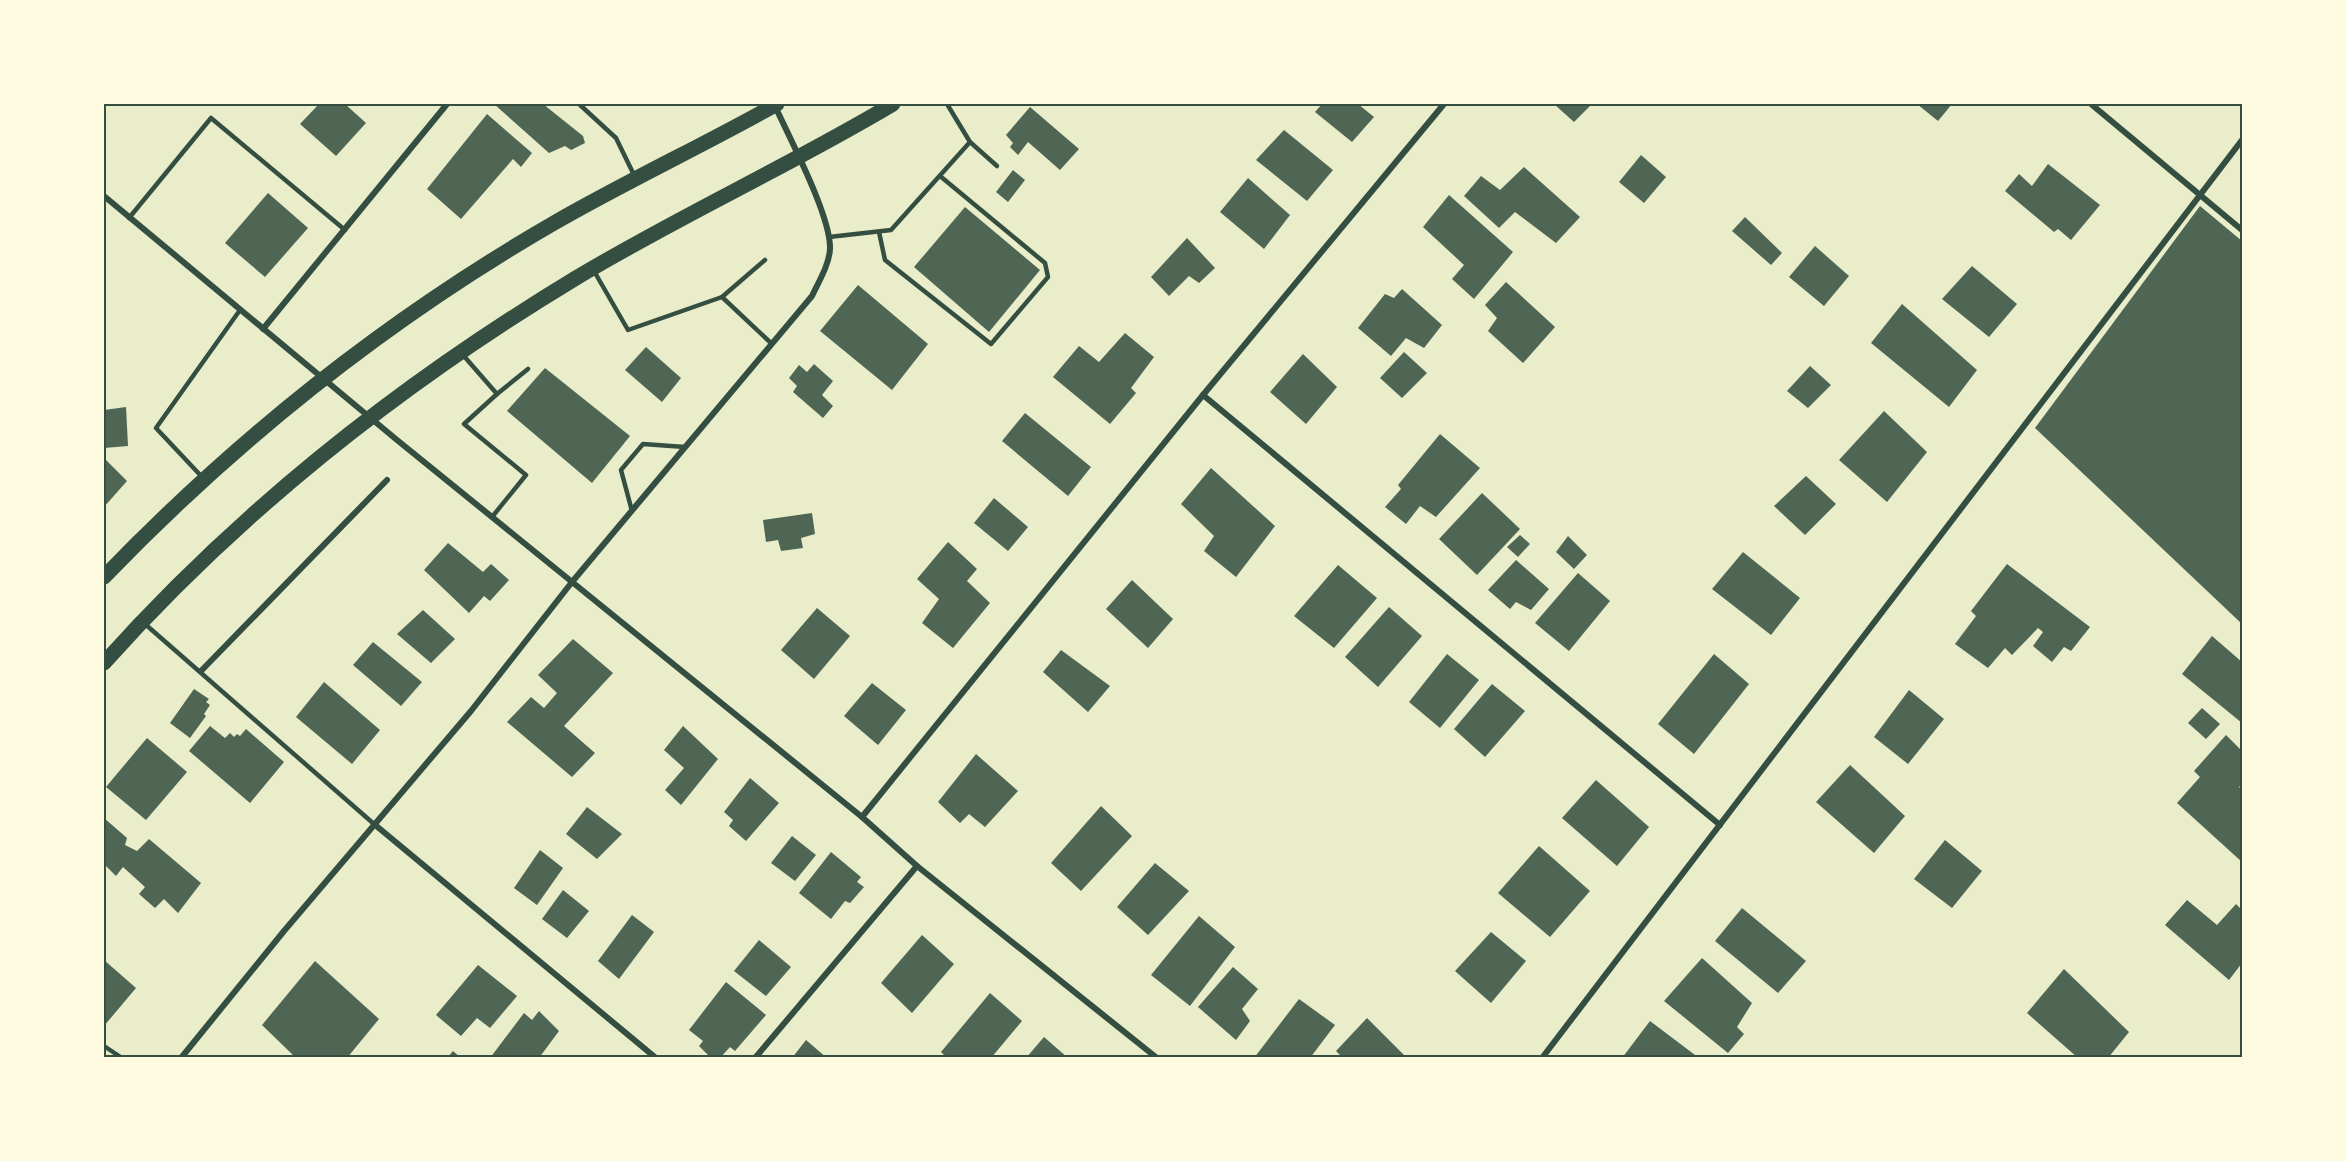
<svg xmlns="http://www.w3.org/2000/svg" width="2346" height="1161" viewBox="0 0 2346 1161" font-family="'Playfair Display',serif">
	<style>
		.building { fill: #4f6655 }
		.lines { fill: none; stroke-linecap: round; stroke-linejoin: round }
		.service { stroke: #344e41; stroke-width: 4.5 }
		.minor { stroke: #344e41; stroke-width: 6 }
		.primary { stroke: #344e41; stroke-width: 15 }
		.neatline { fill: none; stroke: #344e41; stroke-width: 2 }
	</style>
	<rect width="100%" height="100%" fill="#e9edc9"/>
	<!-- building -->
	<g class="building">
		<polygon points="319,104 345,104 366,123 336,156 300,124"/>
		<polygon points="494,104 543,104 583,136 585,143 571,150 565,146 549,153"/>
		<polygon points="1322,104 1358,104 1374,117 1352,142 1315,112"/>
		<polygon points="1554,104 1592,104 1574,122"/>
		<polygon points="1917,104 1952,104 1938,121"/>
		<polygon points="1030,107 1079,149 1060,170 1028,142 1018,155 1010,147 1013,143 1006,135"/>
		<polygon points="487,114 532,153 521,167 513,159 461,219 427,189"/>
		<polygon points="1284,130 1333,170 1307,201 1256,160"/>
		<polygon points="1641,155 1666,177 1644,203 1619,182"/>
		<polygon points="2048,164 2100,205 2071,240 2058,229 2054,232 2005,191 2019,174 2032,186"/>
		<polygon points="1524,167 1580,217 1556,243 1515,212 1499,228 1464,196 1481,176 1500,190"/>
		<polygon points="1013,170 1025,180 1008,202 996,192"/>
		<polygon points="1248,178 1290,215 1264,249 1220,212"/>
		<polygon points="268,193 308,228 265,277 225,243"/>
		<polygon points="1449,195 1513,252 1474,299 1452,279 1464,265 1423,227"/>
		<polygon points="2200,206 2242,241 2242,624 2035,428"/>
		<polygon points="965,207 1040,270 989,332 914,267"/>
		<polygon points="1745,217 1782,253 1771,265 1732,231"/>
		<polygon points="1187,238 1215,268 1199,283 1189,276 1169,296 1151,277"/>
		<polygon points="1815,246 1849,276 1824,306 1789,277"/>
		<polygon points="1972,266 2017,304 1989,337 1942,299"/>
		<polygon points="1506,282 1555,327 1523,363 1488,331 1497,318 1485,305"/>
		<polygon points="858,285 928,344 892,390 820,331"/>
		<polygon points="1402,289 1442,325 1424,348 1406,338 1391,356 1358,328 1385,294 1394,298"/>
		<polygon points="1902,304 1977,370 1949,407 1871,343"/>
		<polygon points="1125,333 1154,357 1131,388 1136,393 1110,424 1053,377 1079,346 1099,362"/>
		<polygon points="646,347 681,378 662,402 625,370"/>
		<polygon points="1404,352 1427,373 1402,398 1380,378"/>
		<polygon points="1303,354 1337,387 1306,424 1270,392"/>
		<polygon points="814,364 833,381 822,395 833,406 823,418 793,392 797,386 789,378 799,365 807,372"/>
		<polygon points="1810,366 1831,385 1808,408 1787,391"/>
		<polygon points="545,368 630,436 592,483 507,411"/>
		<polygon points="126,407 128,446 104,448 104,410"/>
		<polygon points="1884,411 1927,452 1887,502 1839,460"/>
		<polygon points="1025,413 1091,467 1068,496 1002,441"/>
		<polygon points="1440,434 1480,468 1436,517 1420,506 1406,524 1385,507 1401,489 1398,485"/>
		<polygon points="104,458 127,481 104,507"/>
		<polygon points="1211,468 1275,526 1236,577 1204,551 1214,536 1181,504"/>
		<polygon points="1806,476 1836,504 1805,535 1774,506"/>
		<polygon points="1482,493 1520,529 1477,575 1439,539"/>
		<polygon points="994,498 1028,527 1008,551 974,523"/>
		<polygon points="812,513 815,534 801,538 803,548 781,551 778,540 766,542 763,520"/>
		<polygon points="1520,535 1530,544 1518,557 1507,547"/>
		<polygon points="1568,536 1587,555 1574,569 1556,552"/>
		<polygon points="948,542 977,569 967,581 990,603 953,648 922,623 939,599 917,579"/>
		<polygon points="448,543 483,572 491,564 509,580 490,601 484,596 469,613 424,570"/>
		<polygon points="1743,552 1800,598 1771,635 1712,589"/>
		<polygon points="1516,560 1549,589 1531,610 1516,602 1510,609 1488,590"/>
		<polygon points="2007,564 2090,627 2071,651 2064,647 2052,662 2033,646 2043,632 2038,628 2012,655 2005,648 1988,668 1955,644 1976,616 1971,611"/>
		<polygon points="1338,565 1377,598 1334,648 1294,616"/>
		<polygon points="1578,573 1610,601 1569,651 1535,623"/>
		<polygon points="1132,580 1173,619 1148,648 1106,609"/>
		<polygon points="1389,607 1422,636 1378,687 1345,657"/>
		<polygon points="817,608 850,636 814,679 781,650"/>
		<polygon points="423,610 455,639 431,663 397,634"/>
		<polygon points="2212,636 2242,662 2242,723 2182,674"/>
		<polygon points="573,639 613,673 564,726 595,753 572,777 507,722 531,697 544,708 557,693 538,675"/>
		<polygon points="373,642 422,682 401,706 353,665"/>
		<polygon points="1061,650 1110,686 1088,712 1043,672"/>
		<polygon points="1447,654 1479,680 1440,728 1409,702"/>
		<polygon points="1714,654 1749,684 1694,754 1658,724"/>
		<polygon points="324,682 380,730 352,764 296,717"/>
		<polygon points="872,683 906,710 878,745 844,716"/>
		<polygon points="1492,684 1525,711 1485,757 1454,729"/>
		<polygon points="194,689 209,699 206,702 210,705 204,714 206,716 190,738 170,723"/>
		<polygon points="1909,690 1944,719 1908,764 1874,737"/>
		<polygon points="2202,708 2220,724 2206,739 2188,723"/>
		<polygon points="210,726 225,738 230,733 234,737 237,734 240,736 246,729 284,762 250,803 189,751"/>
		<polygon points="683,726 718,759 681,805 665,790 684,768 664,750"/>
		<polygon points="2226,735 2242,751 2242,784 2239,787 2242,790 2242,862 2177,803 2200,777 2194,771"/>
		<polygon points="147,738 187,772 146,820 106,787"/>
		<polygon points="976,754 1018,791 985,827 969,814 960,823 938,802"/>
		<polygon points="1850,765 1905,816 1874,853 1816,802"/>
		<polygon points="750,778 779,803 746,841 729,826 733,820 724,812"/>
		<polygon points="1596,780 1649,827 1617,866 1562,818"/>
		<polygon points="1101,806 1132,836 1081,891 1051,863"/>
		<polygon points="587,807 622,834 597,859 566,834"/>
		<polygon points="104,818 127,838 125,845 137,851 149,839 201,883 178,913 164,899 155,908 139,894 145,887 123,867 116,876 104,864"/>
		<polygon points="792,836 816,855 795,881 771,863"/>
		<polygon points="1945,840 1982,871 1952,908 1914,879"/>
		<polygon points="1539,846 1590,891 1550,937 1498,893"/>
		<polygon points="540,850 563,868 537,905 514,888"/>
		<polygon points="831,852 861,877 857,882 864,887 850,903 845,901 831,919 799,893"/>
		<polygon points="1155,863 1189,891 1148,935 1117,907"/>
		<polygon points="563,890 589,911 567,938 542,919"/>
		<polygon points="2187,900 2217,925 2236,904 2242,910 2242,963 2229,980 2165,925"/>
		<polygon points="1742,908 1806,961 1778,993 1715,941"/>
		<polygon points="632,915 654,932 619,979 598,961"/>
		<polygon points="1199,916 1235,947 1190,1006 1151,975"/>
		<polygon points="1491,932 1526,961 1491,1003 1455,971"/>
		<polygon points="922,935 954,964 912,1013 881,983"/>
		<polygon points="759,940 791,967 766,996 734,971"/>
		<polygon points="1702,958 1752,1003 1737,1027 1744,1034 1728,1053 1664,1001"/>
		<polygon points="104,960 136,988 104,1026"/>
		<polygon points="315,961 379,1019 347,1058 296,1058 262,1025"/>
		<polygon points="478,965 517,996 490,1028 477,1018 461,1036 436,1015"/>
		<polygon points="1233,967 1258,989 1242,1009 1250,1021 1236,1040 1198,1007"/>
		<polygon points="2064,969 2129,1032 2108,1058 2078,1058 2027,1013"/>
		<polygon points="726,982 766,1015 735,1051 730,1047 720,1058 711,1058 699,1046 703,1041 689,1030"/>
		<polygon points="990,993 1022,1021 991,1058 947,1058 941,1052"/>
		<polygon points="1299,999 1335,1025 1310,1058 1254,1058"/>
		<polygon points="539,1011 559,1031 539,1058 490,1058 524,1013 532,1020"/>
		<polygon points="1367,1018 1407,1058 1343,1058 1336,1051"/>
		<polygon points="1650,1021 1699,1058 1622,1058"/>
		<polygon points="1044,1037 1068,1058 1026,1058"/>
		<polygon points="806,1040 827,1058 792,1058"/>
		<polygon points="453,1051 461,1058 447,1058"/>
	</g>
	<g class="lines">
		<!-- service -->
		<g class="service">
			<polyline points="579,104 616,138 635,177"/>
			<polyline points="970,142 997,166"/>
			<polyline points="129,218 211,118 345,230"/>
			<polyline points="879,232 885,260 991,344 1048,277 1045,263 940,176"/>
			<polyline points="829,237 891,230 970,142 947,104"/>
			<polyline points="765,260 722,297 772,344"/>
			<polyline points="594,271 628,330 722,297"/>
			<polyline points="463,355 497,394 464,424 526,475 492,517"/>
			<polyline points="497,394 528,369"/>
			<polyline points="203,478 156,428 240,310"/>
			<polyline points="632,511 621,470 643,444 685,447"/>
			<polyline points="145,624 374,824"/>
			<polyline points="104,1046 122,1058"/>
		</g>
		<!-- minor -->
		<g class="minor">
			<polyline points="2091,104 2242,230"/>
			<polyline points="104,196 397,440 862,817 917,866 1157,1058"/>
			<polyline points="263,329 447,104"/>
			<polyline points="1203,395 1720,825"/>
			<polyline points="201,671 387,480"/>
			<polyline points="862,817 1203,395 1444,104"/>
			<polyline points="374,824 656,1058"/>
			<path d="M 181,1058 L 284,931 L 471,711 L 572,582 L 812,296 C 819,281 829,265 830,249 C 831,216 790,139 775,106"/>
			<polyline points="755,1058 917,866"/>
			<polyline points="1542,1058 2242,140"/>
		</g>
		<!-- primary -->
		<g class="primary">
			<path d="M 104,577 C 238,438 386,320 554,223 C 627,181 704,145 777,104"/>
			<path d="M 104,663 C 239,512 402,383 576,278 C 679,216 789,166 893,104"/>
		</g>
	</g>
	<!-- border -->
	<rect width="2346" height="1161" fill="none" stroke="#fefae0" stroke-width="210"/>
	<rect x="105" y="105" width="2136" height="951" class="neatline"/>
</svg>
